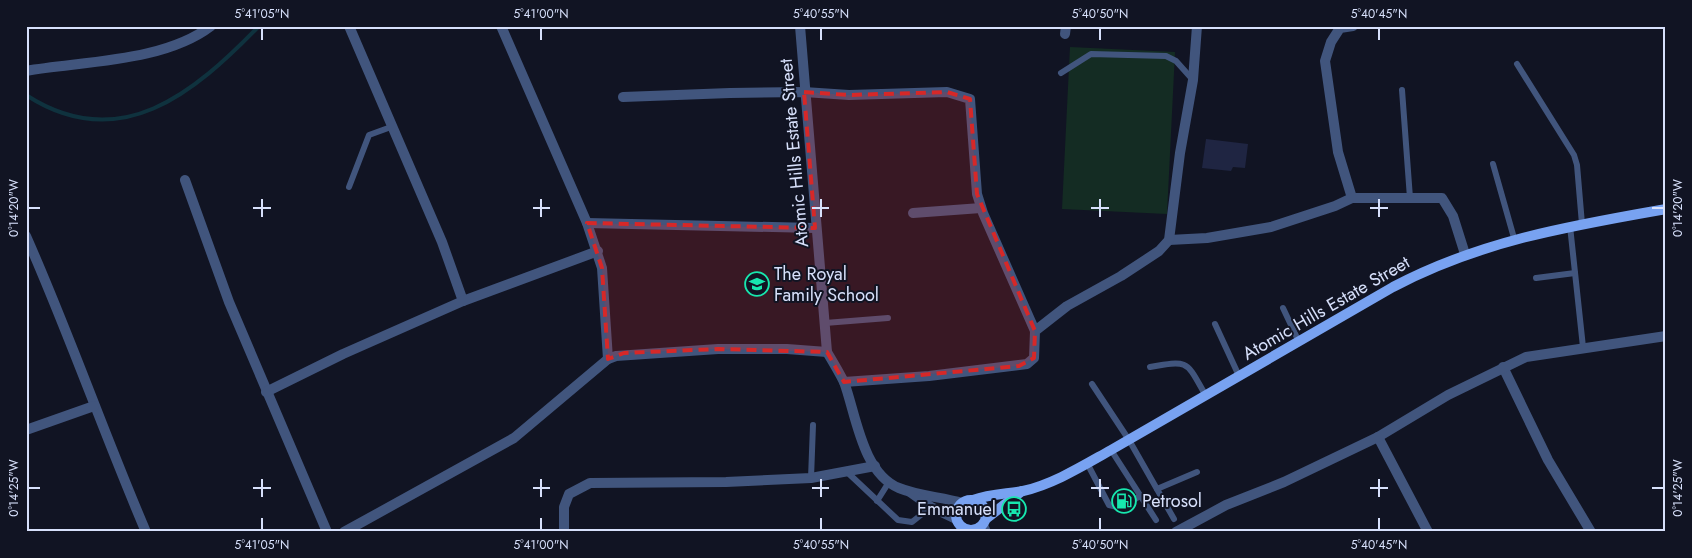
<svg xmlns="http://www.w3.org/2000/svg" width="1692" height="558" viewBox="0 0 1692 558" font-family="Jost,sans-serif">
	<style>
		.green { fill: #142c23 }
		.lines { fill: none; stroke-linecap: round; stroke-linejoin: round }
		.stream { stroke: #0f323e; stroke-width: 4 }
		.building { fill: #1f2542 }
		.service { stroke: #41557d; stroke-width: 6 }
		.minor { stroke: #41557d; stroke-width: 10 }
		.tertiary { stroke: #41557d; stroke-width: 10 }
		.secondary { stroke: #78a2f1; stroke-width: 10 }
		.marked { fill: #d62828; fill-opacity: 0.2; stroke: #d62828; stroke-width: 4; stroke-dasharray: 10 6; stroke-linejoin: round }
		.ticks { fill: none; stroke: #d7e0fb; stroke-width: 2 }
		.labels { text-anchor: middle; stroke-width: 4; stroke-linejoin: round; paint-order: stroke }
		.street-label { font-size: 18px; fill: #d7e0fb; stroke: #111423 }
		.poi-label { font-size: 18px; fill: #d7e0fb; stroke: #111423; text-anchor: start }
		.neatline { fill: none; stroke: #d7e0fb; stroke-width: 2 }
		.ticks-label { font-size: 12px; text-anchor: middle; fill: #d7e0fb }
	</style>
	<rect width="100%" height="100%" fill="#111423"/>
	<!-- green -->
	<polygon class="green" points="1070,47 1175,52 1167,214 1062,209"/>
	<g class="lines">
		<!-- stream -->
		<path class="stream" d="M 26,95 C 120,156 194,93 259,26"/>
	</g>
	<!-- building -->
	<polygon class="building" points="1206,139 1248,144 1245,168 1233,167 1231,171 1202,168"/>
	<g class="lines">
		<!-- service -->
		<g class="service">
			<polyline points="1517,64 1574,155 1577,165 1582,224"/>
			<polyline points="1061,73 1091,54 1166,56 1176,61 1193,80"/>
			<polyline points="1402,90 1410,198"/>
			<polyline points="1493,164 1514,238"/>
			<polyline points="349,187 369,135 391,127"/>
			<polyline points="1570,226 1583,347"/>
			<polyline points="1536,278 1575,273"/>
			<polyline points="1283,308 1299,342"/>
			<polyline points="825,323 888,318"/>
			<polyline points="1215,324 1239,376"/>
			<path d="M 1150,367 C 1190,360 1186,361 1206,396"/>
			<polyline points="1092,384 1129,440 1174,519"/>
			<polyline points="1111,450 1156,520"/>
			<polyline points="1087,463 1109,505 1121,508 1140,496"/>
			<polyline points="847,472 898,520 912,522 931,507"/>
			<polyline points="811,478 813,425"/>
			<polyline points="1157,489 1197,472"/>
			<polyline points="877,501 889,482"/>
		</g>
		<!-- minor -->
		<g class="minor">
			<polyline points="349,26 442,242 463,301"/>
			<polyline points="501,26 587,223 602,268 608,359"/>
			<polyline points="1065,34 1066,26"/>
			<path d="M 26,71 C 84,61 164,62 211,26"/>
			<polyline points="623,97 730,93 804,92 849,95 947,92 970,99 977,194 983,213 1035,331"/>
			<polyline points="185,180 229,302 327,532"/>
			<polyline points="1352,198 1338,152 1325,61 1331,42 1340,28 1353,26"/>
			<polyline points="913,213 981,208"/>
			<polyline points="587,223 815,228"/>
			<path d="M 26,236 C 69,333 104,434 146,532"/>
			<polyline points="1169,240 1207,238 1271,227 1335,206 1352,198 1442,198 1453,216 1465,254"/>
			<polyline points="1503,367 1548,460 1591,532"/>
			<polyline points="844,382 929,376 1027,364 1034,358 1035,331 1067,306 1121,276 1159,251 1169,240 1180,153 1193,80 1197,26"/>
			<polyline points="266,392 343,354 463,301 598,251"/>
			<polyline points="26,430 94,406"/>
			<polyline points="1378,437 1428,532"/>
			<polyline points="344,532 514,438 608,359 616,356 718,349 787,349 827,352"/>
			<polyline points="564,532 564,507 569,494 590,483 726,482 811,478 875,466"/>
			<polyline points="1176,532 1226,505 1284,482 1378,437 1448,395 1526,357 1666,336"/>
		</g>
		<!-- tertiary -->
		<g class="tertiary">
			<path d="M 800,26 L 827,352 C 833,362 839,372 844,382 C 856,414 862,473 899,488 C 918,496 942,497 962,503"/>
			<polyline points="910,492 931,507 956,519"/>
			<polyline points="983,525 986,532"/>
			<polyline points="972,531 973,532"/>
		</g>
		<!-- secondary -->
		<g class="secondary">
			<circle cx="971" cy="515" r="15"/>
			<path d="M 973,500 C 990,494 1006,494 1023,491 C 1054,484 1084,465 1111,450 L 1393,287 C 1480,241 1569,226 1666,209"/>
			<polyline points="987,518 1022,491"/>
		</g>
	</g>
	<!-- marked area -->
	<path class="marked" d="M 804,92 L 849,95 L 947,92 L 970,99 L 977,194 L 1035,331 L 1034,358 L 1019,366 L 844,382 L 827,352 L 718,349 L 624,353 L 608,359 L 602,268 L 587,223 L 815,228 Z"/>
	<!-- ticks -->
	<path class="ticks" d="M 262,28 L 262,40M 541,28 L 541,40M 821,28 L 821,40M 1100,28 L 1100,40M 1379,28 L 1379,40M 262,199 L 262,217M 541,199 L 541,217M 821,199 L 821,217M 1100,199 L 1100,217M 1379,199 L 1379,217M 28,208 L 40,208M 253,208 L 271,208M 533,208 L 550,208M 812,208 L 829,208M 1091,208 L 1109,208M 1370,208 L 1388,208M 1652,208 L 1664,208M 262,479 L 262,497M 541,479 L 541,497M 821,479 L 821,497M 1100,479 L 1100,497M 1379,479 L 1379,497M 28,488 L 40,488M 253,488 L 271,488M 533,488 L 550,488M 812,488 L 829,488M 1091,488 L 1109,488M 1370,488 L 1388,488M 1652,488 L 1664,488M 262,518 L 262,530M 541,518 L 541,530M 821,518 L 821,530M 1100,518 L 1100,530M 1379,518 L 1379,530"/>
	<!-- icons -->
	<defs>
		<g id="school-ring" transform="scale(1.25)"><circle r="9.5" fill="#111423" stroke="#17e7ae" stroke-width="1.5"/><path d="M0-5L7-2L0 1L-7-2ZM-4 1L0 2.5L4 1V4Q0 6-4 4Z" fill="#17e7ae"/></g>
		<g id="fuel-ring" transform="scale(1.25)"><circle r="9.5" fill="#111423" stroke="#17e7ae" stroke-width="1.5"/><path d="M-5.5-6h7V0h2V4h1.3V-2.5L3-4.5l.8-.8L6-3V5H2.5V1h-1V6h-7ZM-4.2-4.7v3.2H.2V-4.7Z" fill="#17e7ae"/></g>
		<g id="bus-ring" transform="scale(1.25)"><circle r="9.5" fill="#111423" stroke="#17e7ae" stroke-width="1.5"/><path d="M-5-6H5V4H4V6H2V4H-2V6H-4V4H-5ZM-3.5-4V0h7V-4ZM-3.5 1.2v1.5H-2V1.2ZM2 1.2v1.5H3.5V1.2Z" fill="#17e7ae"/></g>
	</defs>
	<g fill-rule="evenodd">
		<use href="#school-ring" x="757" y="284"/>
		<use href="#fuel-ring" x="1124" y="501"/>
		<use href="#bus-ring" x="1014" y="509"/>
	</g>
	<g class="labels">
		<!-- street labels -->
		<g class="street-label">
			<text transform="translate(794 153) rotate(-95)" y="6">Atomic Hills Estate Street</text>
			<text transform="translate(1326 308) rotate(-30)" y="6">Atomic Hills Estate Street</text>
		</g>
		<!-- poi labels -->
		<g class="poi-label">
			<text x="774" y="280">The Royal<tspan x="774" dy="21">Family School</tspan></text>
			<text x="1142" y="507">Petrosol</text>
			<text x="996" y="515" text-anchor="end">Emmanuel</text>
		</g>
	</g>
	<!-- border -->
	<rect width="1692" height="558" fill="none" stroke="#111423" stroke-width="55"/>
	<rect x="28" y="28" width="1636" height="502" class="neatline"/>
	<g class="ticks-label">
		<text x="262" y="18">5°41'05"N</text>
		<text x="541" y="18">5°41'00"N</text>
		<text x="821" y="18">5°40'55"N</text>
		<text x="1100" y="18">5°40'50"N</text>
		<text x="1379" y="18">5°40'45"N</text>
		<text transform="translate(1678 208) rotate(-90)" y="4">0°14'20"W</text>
		<text transform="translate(14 208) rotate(-90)" y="4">0°14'20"W</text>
		<text transform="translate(1678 488) rotate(-90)" y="4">0°14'25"W</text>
		<text transform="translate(14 488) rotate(-90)" y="4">0°14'25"W</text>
		<text x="262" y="549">5°41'05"N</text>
		<text x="541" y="549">5°41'00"N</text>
		<text x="821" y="549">5°40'55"N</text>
		<text x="1100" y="549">5°40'50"N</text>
		<text x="1379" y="549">5°40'45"N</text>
	</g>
</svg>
